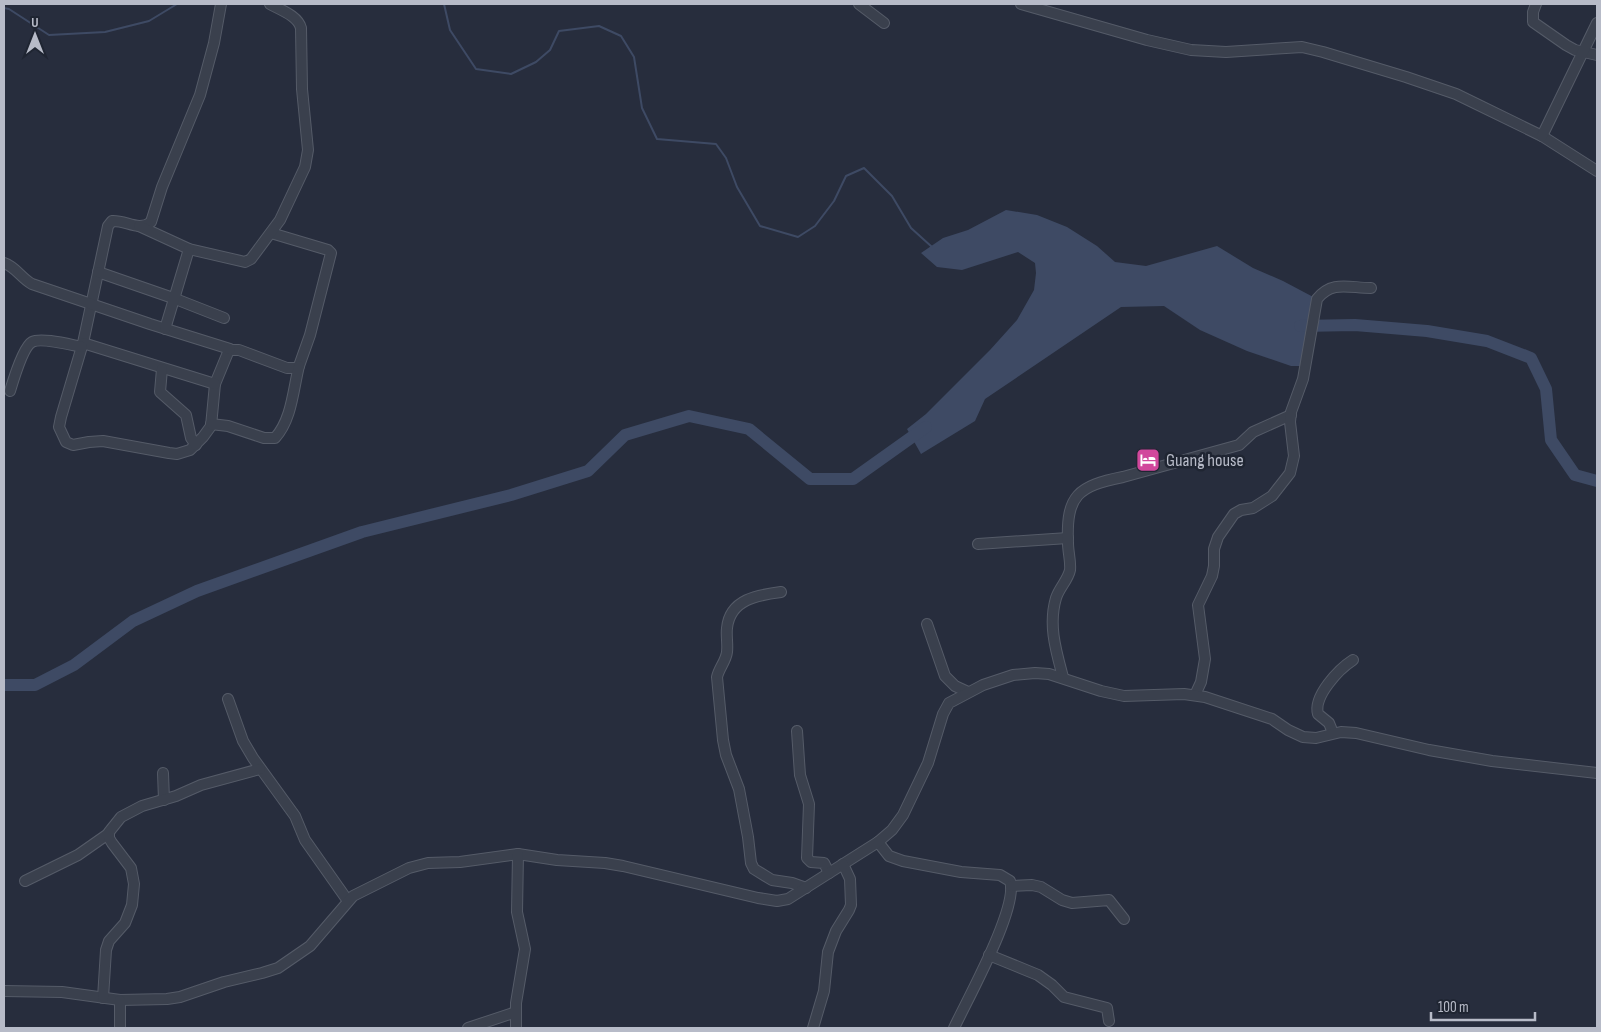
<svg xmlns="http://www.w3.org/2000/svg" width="1601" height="1032" viewBox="0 0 1601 1032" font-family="'Sofia Sans Condensed',sans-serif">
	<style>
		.water { fill: #3e4a64 }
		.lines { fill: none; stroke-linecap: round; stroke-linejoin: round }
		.stream { stroke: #3e4a64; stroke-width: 2 }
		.river { stroke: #3e4a64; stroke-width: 12 }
		.minor-casing { stroke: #555b68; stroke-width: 12 }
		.minor { stroke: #3a404d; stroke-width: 10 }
		.labels { text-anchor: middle; stroke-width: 5; stroke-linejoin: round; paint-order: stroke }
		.poi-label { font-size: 18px; fill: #b7bbc8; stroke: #1f2532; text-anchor: start }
	</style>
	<rect width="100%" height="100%" fill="#272d3d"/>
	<!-- water -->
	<polygon class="water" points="1006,210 1037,215 1067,227 1097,246 1115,262 1146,266 1217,246 1253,268 1283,281 1317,299 1304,366 1291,366 1247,351 1200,330 1164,306 1121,307 985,399 975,421 921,454 907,429 926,414 990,350 1017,320 1034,290 1036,273 1035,263 1018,252 962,270 937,267 921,253 943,238 968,230"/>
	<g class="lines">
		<!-- stream -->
		<g class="stream">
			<polyline points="444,4 450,30 476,69 511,74 536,62 550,50 559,31 599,26 621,36 634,57 642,108 657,139 716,144 726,158 737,187 760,226 798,237 815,226 834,201 846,176 864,168 892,196 911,228 932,247"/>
			<polyline points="4,8 9,9 49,35 105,32 149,21 177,4"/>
		</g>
		<!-- river -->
		<g class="river">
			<polyline points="1300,326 1355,325 1427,331 1487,341 1531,358 1546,389 1551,440 1575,475 1597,481"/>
			<polyline points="4,685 35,685 74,665 133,621 197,591 362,532 511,495 588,471 625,435 689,416 749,429 810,479 853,479 926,427"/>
		</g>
		<!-- minor casing -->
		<g class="minor-casing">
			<g id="minor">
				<path d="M 221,4 L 214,43 L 200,95 L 162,187 L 151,222 C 139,232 126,220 112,221 L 108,226 L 83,343 L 61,417 L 59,427 L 66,442 L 73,445 L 89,442 L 103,441 L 169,453 L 177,454 L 190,450 L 203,437 L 211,426 L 215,384 L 229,350 L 239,350 L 287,368 L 296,368 L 299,366 L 310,335 L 331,253 L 328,250 L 271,233"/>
				<polyline points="859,4 884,23"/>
				<polyline points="1021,4 1147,40 1191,50 1226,52 1302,47 1323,52 1406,77 1456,94 1542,136 1597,171"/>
				<polyline points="1536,4 1533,12 1533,22 1566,45 1575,50 1597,55"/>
				<polyline points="1542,136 1597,23"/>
				<path d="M 139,226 L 189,249 L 245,262 L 251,259 L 280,220 L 305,167 L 308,150 L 302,89 L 301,28 C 298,16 281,10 270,4"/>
				<path d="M 4,263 C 16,267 21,278 32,284 L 150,324 L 230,349"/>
				<polyline points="98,272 173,298 224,318"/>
				<polyline points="165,329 189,249"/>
				<polyline points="83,343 215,384"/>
				<polyline points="162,369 160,392 186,415 191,438 196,445"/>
				<path d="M 10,391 C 13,381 23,347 32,342 C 41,337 71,345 82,347"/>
				<path d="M 211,424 L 228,426 L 264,438 L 275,438 C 292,419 293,390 299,366"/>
				<polyline points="978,544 1068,538"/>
				<path d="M 781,592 C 758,595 730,599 727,628 C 726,636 728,644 727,652 C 726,661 719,668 717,677 L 723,740 L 726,755 L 739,789 L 748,837 L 751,863 L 754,869 L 772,880 L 792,883 L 806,888"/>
				<polyline points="927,624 945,676 955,686 968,692"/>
				<path d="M 1063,677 C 1056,651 1048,625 1056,598 C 1059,588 1068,580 1070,570 C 1071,562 1068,552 1068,543 C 1066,495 1078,486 1123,477 L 1239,445 L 1253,432 L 1291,415"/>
				<path d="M 1195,695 L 1201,682 L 1205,659 L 1198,605 L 1212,576 L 1214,566 L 1214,549 L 1218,537 L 1234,514 L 1241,510 L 1253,508 L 1272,496 L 1290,473 L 1294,456 L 1290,422 L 1291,412 L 1303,379 L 1317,299 C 1332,280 1349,288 1371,288"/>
				<polyline points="228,699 243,741 253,758 295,816 305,840 348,901"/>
				<polyline points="797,731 800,775 809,804 807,858 811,862 824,863 829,873"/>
				<path d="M 1333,733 L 1329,723 L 1318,714 C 1313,696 1339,669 1353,660"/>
				<polyline points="163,773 164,800"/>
				<path d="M 878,842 L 889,856 L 903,861 L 961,872 L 1000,875 L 1010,881 C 1019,907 967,1000 954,1028"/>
				<polyline points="25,881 78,855 108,834"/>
				<polyline points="1011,886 1032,885 1041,887 1062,900 1072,903 1109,900 1124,919"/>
				<polyline points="989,955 1038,975 1052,985 1064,997 1107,1008 1109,1021"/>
				<polyline points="4,991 62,992 120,1000 167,999 180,997 224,982 262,973 278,968 310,946 353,896 409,868 428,863 460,862 518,854 557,860 605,863 623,866 758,898 777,901 788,899 878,842 892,830 903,815 928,763 943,714 949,703 983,685 1013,675 1035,673 1049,674 1101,691 1124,696 1184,694 1205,697 1272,719 1288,730 1303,737 1316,738 1341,732 1356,733 1429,750 1492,761 1597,773"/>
				<polyline points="103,998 106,950 109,941 125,923 132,905 134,884 131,868 112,843 109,838 109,832 121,817 142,806 176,796 201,785 260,769"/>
				<polyline points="120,1028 120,1000"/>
				<polyline points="468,1028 516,1012"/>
				<polyline points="516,1028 516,1003 525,949 517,912 518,854"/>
				<polyline points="813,1028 824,991 828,952 836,931 849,910 851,905 850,879 843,864"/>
			</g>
		</g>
		<!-- minor -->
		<use href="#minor" class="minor"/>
	</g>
	<!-- icons -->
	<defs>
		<g id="hotel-square" transform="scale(1.25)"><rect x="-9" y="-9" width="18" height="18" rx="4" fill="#d1479c" stroke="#1f2532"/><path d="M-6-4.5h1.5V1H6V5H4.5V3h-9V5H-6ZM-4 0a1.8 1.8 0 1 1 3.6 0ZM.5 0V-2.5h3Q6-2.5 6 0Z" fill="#fff"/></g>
	</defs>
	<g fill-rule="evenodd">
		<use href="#hotel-square" x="1148" y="460"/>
	</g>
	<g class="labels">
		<!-- poi labels -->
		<g class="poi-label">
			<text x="1166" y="466">Guang house</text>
		</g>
	</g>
	<!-- border -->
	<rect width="1601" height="1032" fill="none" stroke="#b7bbc8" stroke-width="10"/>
	<!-- north arrow -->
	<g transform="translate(35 35)" stroke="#1f2532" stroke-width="4" paint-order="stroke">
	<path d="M0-4L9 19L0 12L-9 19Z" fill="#b7bbc8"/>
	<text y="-8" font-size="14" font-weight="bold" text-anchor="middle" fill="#b7bbc8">U</text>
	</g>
	<!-- scale -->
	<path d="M1431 1012v8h104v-8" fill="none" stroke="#b7bbc8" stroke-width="2.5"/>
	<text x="1438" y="1012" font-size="15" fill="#b7bbc8" stroke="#1f2532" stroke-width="4" paint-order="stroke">100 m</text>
</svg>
